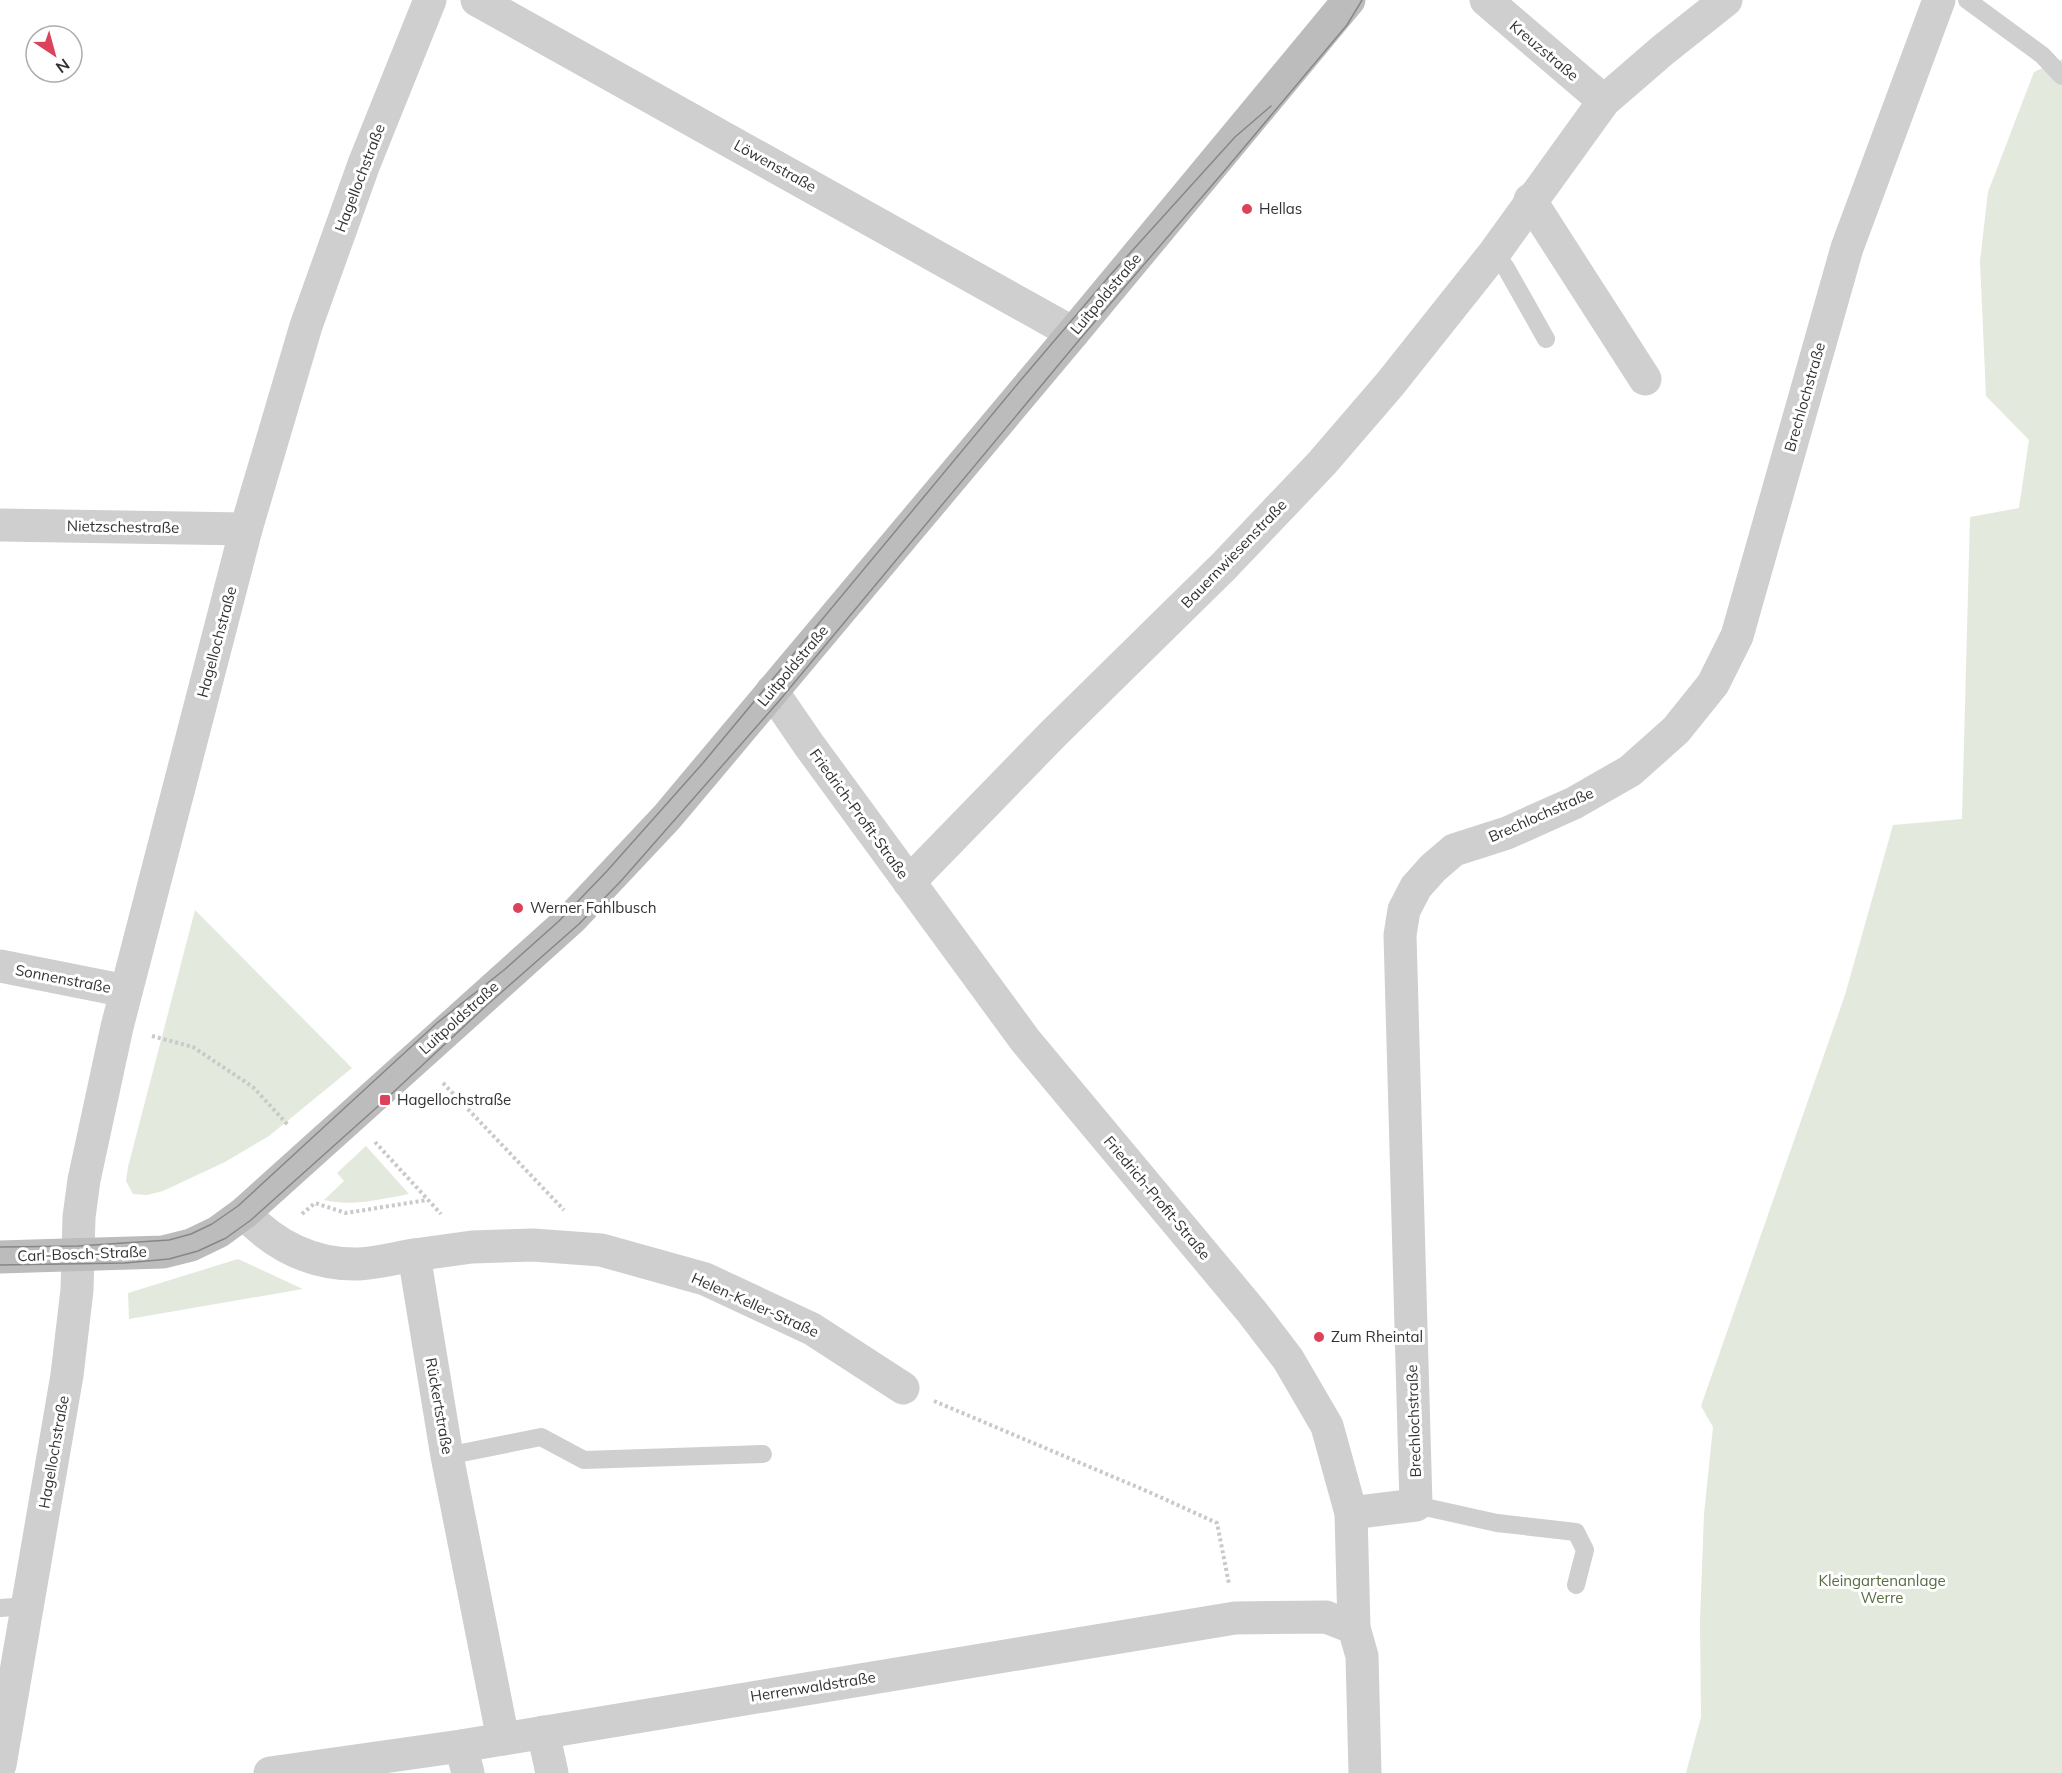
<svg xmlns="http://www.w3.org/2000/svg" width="2062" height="1773" viewBox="0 0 2062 1773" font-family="Mulish,sans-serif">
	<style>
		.green { fill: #e3e9dc }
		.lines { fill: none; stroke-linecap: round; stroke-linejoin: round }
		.path { stroke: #c9c9c9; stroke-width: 4; stroke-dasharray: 3 3; stroke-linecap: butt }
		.lane { stroke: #cfcfcf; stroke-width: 18 }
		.street { stroke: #cfcfcf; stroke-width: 33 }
		.secondary { stroke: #bcbcbc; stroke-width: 33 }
		.tram { stroke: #878787; stroke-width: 1.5 }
		.poi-dot { fill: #dc425a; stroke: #fff; stroke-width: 2 }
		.labels { text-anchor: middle; stroke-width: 6; stroke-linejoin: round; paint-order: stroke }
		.street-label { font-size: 15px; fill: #323232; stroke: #fff }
		.poi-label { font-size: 15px; fill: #323232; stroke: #fff; text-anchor: start }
		.park-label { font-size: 15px; fill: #596c41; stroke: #fff }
	</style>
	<rect width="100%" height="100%" fill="#fff"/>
	<!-- green -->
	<g class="green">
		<polygon points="2062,59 2062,1773 1686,1773 1701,1717 1700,1622 1704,1514 1713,1427 1701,1406 1845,995 1893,825 1962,819 1970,517 2019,508 2029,440 1986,396 1980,261 1988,192 2034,72"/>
		<polygon points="195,910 352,1068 269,1136 225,1162 163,1191 147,1195 133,1194 126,1181 128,1167"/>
		<path d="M 366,1146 L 409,1194 C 381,1199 352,1207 324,1200 L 344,1181 L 337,1173 Z"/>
		<polygon points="238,1259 303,1289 129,1319 128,1293"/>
	</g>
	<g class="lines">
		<!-- path -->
		<g class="path">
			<polyline points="152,1036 193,1047 253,1087 288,1125"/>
			<polyline points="443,1083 564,1210"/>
			<polyline points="375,1142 441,1214"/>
			<polyline points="302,1214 315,1203 346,1213 427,1200"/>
			<polyline points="934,1401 1149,1492 1217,1523 1229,1584"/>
		</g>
		<!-- lane -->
		<g class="lane">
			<polyline points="1967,0 2042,55 2062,76"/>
			<polyline points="1495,252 1506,268 1546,339"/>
			<polyline points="447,1456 541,1437 584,1460 763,1454"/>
			<polyline points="1416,1505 1497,1523 1576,1532 1585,1550 1576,1585"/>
			<polyline points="1,1608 27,1606"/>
		</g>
		<!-- street -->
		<g class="street">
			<polyline points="477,0 1073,333"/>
			<polyline points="1486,0 1604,101"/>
			<polyline points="1530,200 1645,379"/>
			<polyline points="0,525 246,529"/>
			<polyline points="772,691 809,745 1025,1040 1252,1312 1288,1359 1327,1426 1351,1513 1354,1628 1362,1656 1365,1773"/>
			<polyline points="909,882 1053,734 1224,566 1322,463 1390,384 1495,252 1604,101 1663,50 1726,0"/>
			<polyline points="0,966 126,991"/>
			<path d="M 244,1213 C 275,1246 313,1265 359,1264 C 377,1263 396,1258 414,1255 L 447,1456 L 503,1739"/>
			<polyline points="414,1255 472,1247 533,1245 601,1250 705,1279 812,1329 903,1388"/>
			<polyline points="1351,1513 1416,1505 1400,935 1404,910 1416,887 1433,868 1454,850 1507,833 1574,803 1630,771 1676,730 1713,684 1737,636 1847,248 1939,0"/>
			<polyline points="543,1732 552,1773"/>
			<polyline points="461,1746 468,1773"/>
			<polyline points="0,1765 67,1375 77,1290 79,1217 84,1180 117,1027 246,529 306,326 364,164 430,0"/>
			<polyline points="270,1773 461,1746 1235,1618 1326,1617 1354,1628"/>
		</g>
		<!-- secondary -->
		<polyline class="secondary" points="0,1257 163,1252 191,1245 218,1232 244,1213 572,918 667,817 1073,333 1349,0"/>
		<!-- tram -->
		<g class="tram">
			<polyline points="0,1247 78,1246 169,1240 191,1234 212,1224 238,1206 437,1023 504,970 559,921 607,871 703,763 1020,381 1112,273 1235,137 1271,106"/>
			<polyline points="0,1265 125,1263 169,1259 198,1251 226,1238 251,1220 385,1100 488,1004 579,924 621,881 779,701 1080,339 1226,169 1347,25 1362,0"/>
		</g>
	</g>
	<!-- markers -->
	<g class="poi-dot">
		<circle cx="1247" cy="209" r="6"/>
		<circle cx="518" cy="908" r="6"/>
		<rect x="379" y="1094" width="12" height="12" rx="3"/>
		<circle cx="1319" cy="1337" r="6"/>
	</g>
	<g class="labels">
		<!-- street labels -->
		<g class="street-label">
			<text transform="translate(1544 51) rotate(40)" y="5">Kreuzstraße</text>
			<text transform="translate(775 166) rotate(29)" y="5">Löwenstraße</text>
			<text transform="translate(360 178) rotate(-69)" y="5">Hagellochstraße</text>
			<text transform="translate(1106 294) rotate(-50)" y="5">Luitpoldstraße</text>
			<text transform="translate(1805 397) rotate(-74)" y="5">Brechlochstraße</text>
			<text transform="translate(123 527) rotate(1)" y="5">Nietzschestraße</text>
			<text transform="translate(1234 554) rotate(-46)" y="5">Bauernwiesenstraße</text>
			<text transform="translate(217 642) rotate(-75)" y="5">Hagellochstraße</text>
			<text transform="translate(793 666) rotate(-50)" y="5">Luitpoldstraße</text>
			<text transform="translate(859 814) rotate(54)" y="5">Friedrich-Profit-Straße</text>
			<text transform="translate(1541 815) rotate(-24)" y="5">Brechlochstraße</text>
			<text transform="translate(63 979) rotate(11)" y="5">Sonnenstraße</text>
			<text transform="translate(459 1018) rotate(-42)" y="5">Luitpoldstraße</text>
			<text transform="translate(1157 1198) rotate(50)" y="5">Friedrich-Profit-Straße</text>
			<text transform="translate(82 1254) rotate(-2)" y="5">Carl-Bosch-Straße</text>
			<text transform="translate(755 1305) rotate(24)" y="5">Helen-Keller-Straße</text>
			<text transform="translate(439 1406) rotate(80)" y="5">Rückertstraße</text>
			<text transform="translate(1414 1421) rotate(-92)" y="5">Brechlochstraße</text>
			<text transform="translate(54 1452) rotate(-80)" y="5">Hagellochstraße</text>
			<text transform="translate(813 1687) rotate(-9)" y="5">Herrenwaldstraße</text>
		</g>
		<!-- poi labels -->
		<g class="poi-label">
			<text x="1259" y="214">Hellas</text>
			<text x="530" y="913">Werner Fahlbusch</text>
			<text x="397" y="1105">Hagellochstraße</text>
			<text x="1331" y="1342">Zum Rheintal</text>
		</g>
		<!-- park labels -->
		<g class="park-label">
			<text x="1882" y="1586">Kleingartenanlage<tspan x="1882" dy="17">Werre</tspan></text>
		</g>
	</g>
	<!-- north arrow -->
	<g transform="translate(54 54) rotate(144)"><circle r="28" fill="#ffffff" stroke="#adadad" stroke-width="1.5"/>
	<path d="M0-4.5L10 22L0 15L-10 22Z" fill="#dc425a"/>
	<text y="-9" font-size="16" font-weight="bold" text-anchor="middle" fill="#323232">N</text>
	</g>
</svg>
